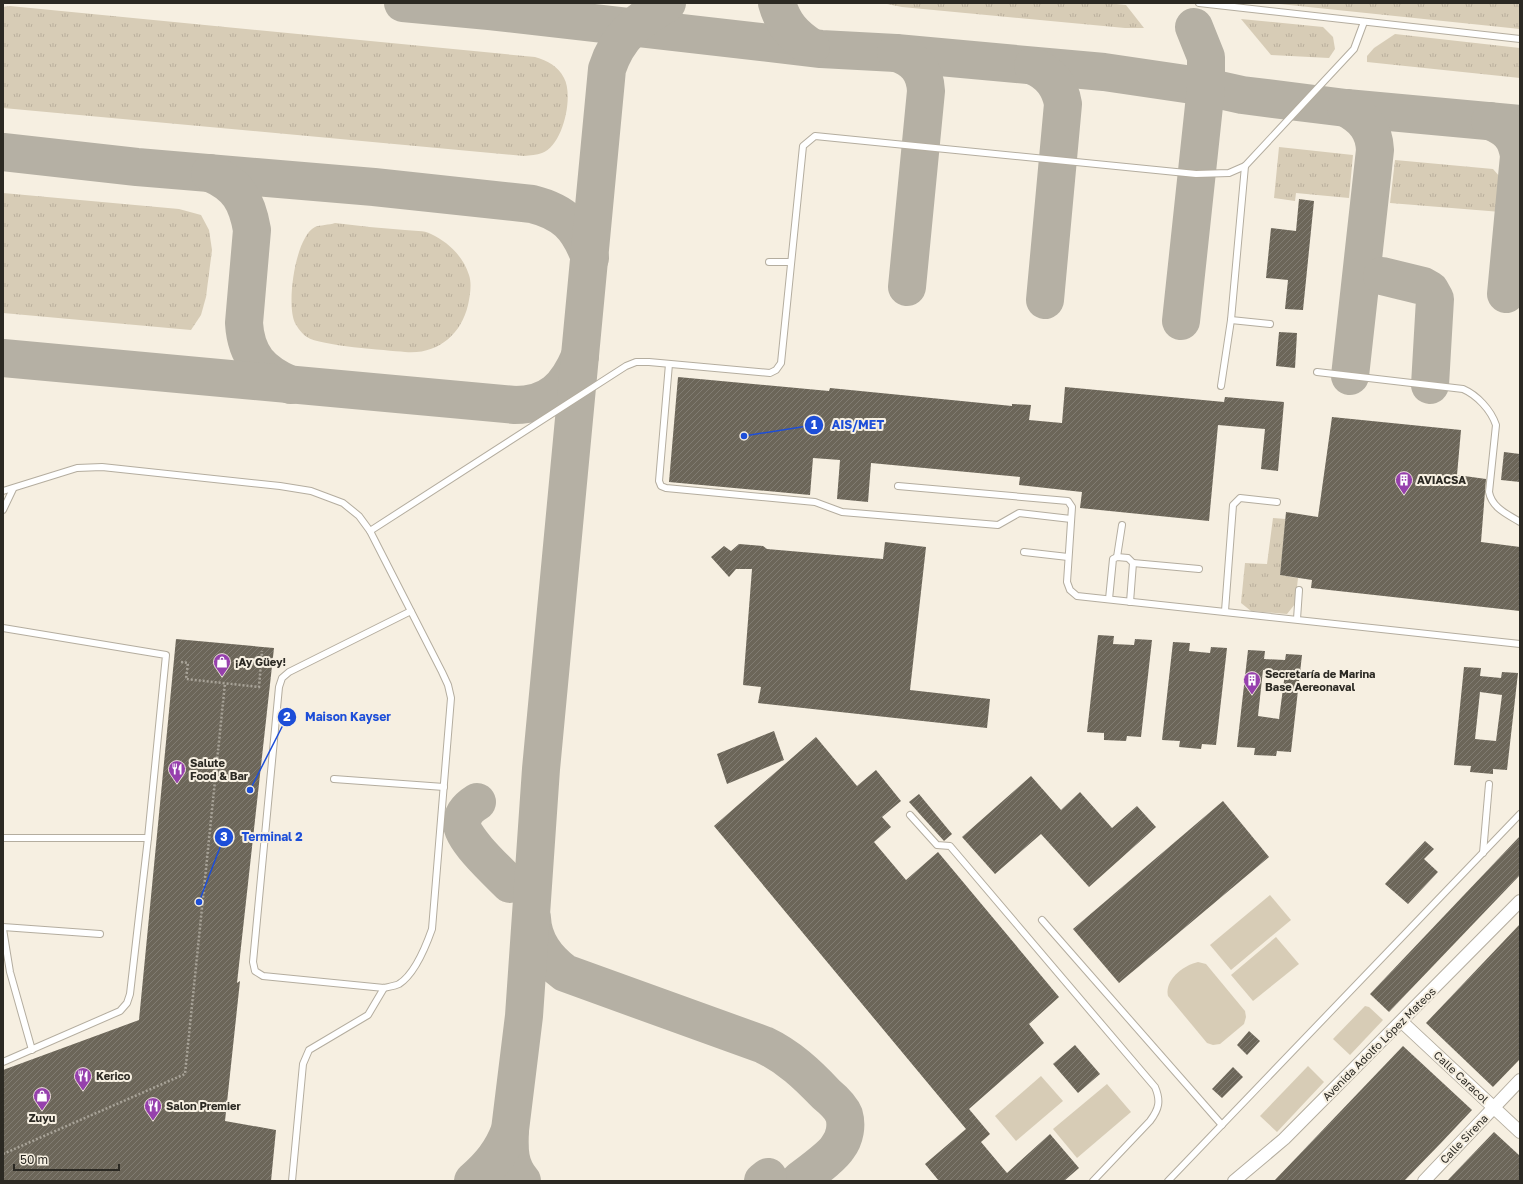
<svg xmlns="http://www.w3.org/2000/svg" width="1523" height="1184" viewBox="0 0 1523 1184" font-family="'Golos Text',sans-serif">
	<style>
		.grass { fill: url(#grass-tufts) }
		.green { fill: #d7ccb6 }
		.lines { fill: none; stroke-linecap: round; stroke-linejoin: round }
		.taxiway { stroke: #b5b0a4; stroke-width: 38 }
		.building { fill: url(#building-hatch); fill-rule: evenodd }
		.service-casing { stroke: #b4ad9f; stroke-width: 8 }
		.minor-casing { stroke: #b4ad9f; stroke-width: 14 }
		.path { stroke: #a8a398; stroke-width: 2.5; stroke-dasharray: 2 2; stroke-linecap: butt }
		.service { stroke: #fff; stroke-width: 6 }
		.minor { stroke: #fff; stroke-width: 12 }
		.labels { text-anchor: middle; stroke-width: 4; stroke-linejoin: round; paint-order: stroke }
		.poi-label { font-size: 11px; font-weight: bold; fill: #2b2923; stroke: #f6efe1; text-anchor: start }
		.street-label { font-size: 11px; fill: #2b2923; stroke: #f6efe1 }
		.leader { fill: none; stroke: #1d4ed8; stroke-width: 1.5 }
		.callout-dot { fill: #1d4ed8; stroke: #f6efe1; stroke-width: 1.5 }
		.mark-label { font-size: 12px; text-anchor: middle; font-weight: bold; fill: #fff }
		.callout-label { font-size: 12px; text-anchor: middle; font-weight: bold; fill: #1d4ed8; stroke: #f6efe1; stroke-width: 4; stroke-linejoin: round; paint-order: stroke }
	</style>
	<defs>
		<pattern id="grass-tufts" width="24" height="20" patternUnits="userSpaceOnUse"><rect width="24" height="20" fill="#d7ccb6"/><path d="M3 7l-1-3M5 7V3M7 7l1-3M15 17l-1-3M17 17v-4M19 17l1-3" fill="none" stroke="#b9af9c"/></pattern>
		<pattern id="building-hatch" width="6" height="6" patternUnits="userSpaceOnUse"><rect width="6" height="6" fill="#6c6659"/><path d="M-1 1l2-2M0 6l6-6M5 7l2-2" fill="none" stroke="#817c72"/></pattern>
	</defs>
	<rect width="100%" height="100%" fill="#f6efe1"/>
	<!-- grass -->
	<g class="grass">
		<polygon points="882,3 1107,3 1126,5 1144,28 1125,28 902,7"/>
		<polygon points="1269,3 1520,3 1520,29"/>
		<path d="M 10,6 L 535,57 C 548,61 558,66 564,78 C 574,96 563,146 542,153 C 537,155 530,155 524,156 L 3,108 L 3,7 Z"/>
		<polygon points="1241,19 1323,27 1333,37 1335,49 1329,58 1271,55"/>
		<polygon points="1395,34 1520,48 1520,78 1367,62 1367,56 1374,48"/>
		<polygon points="1279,147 1353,155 1349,198 1296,193 1295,201 1274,198"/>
		<polygon points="1395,160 1493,169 1500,177 1501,212 1390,203"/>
		<polygon points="3,193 179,209 201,215 209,230 212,250 206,297 201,315 191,330 3,313"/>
		<path d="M 335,223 C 358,226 381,228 405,230 C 413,231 424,230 431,234 C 448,242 463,256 469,275 C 472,284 470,296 468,305 C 461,335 437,355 405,352 C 386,350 320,346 307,337 C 303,335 297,327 295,323 C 286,305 295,237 315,227 C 320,225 329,225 335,223 Z"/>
		<polygon points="1273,518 1286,519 1280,575 1298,578 1295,604 1287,614 1251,611 1241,603 1245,563 1267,564"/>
	</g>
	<!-- green -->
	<g class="green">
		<polygon points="1270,895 1291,920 1231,970 1210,945"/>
		<polygon points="1276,937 1299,964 1253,1001 1231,975"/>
		<path d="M 1198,962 L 1206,964 L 1245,1011 L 1246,1017 L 1244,1024 L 1220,1044 L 1213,1045 L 1207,1043 L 1168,996 C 1164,980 1184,965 1198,962 Z"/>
		<polygon points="1365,1006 1369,1007 1383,1020 1350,1055 1333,1039"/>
		<polygon points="1308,1066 1324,1082 1277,1132 1260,1116"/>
		<polygon points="1041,1076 1063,1101 1016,1141 995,1116"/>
		<polygon points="1107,1084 1131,1112 1077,1158 1053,1129"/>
	</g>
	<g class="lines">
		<!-- taxiway -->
		<g class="taxiway">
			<polyline points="403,3 489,11 821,49 896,53 1104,72 1206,87 1242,95 1346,108 1520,124"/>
			<path d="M 777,3 C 783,24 793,35 811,47"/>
			<path d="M 896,53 C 915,59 925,71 926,91 L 907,287"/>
			<path d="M 1033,66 C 1050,73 1060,86 1063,104 L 1045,300"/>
			<path d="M 1346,108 C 1364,118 1374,129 1375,150 L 1350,376"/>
			<path d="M 1490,121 C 1508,129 1516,136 1519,156 L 1506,294"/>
			<path d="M 3,152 L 137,167 L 374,187 L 532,204 C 564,212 578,226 590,258"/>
			<path d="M 210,173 C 238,185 247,201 252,230 L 244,323 C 246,356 261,372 291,385"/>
			<polyline points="1382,276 1423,286 1430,290 1435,299 1430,385"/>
			<polyline points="1181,321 1206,87 1206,57 1194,27"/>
			<path d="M 3,358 L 515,405 C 550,405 567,387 580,356"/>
			<path d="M 477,802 C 469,807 462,813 462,824 C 461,838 499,873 510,884"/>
			<path d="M 532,918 C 533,942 546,959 565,973 L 764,1045 C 789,1057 807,1074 826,1094 C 832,1099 841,1107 844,1115 C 847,1125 845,1138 838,1147 C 832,1157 809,1173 799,1181"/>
			<path d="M 510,1130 C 509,1150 509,1166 522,1181"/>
			<path d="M 473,1181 C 490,1166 502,1152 510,1130 L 524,1016 L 541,769 L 607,69 C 618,35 638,21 667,3"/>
			<polyline points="763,1181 768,1177"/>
		</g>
	</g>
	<!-- building -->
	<g class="building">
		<polygon points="1299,199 1314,201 1303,310 1285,309 1288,280 1266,278 1271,228 1296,231"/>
		<polygon points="1279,332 1297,333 1295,368 1276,366"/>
		<polygon points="678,377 829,391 830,388 1012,406 1012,404 1031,405 1029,420 1062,423 1065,387 1224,402 1225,397 1284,402 1278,471 1261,469 1265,429 1218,425 1209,521 1080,508 1082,492 1019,485 1020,477 871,463 868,502 837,499 840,460 813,458 810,495 669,482"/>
		<polygon points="1332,417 1461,430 1457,475 1486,479 1481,542 1520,547 1520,611 1311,588 1312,580 1280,575 1286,512 1318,517"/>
		<polygon points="1504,452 1520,454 1520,482 1501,480"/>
		<polygon points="885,542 926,547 910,690 990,699 987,728 758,703 761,687 743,685 752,569 736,569 729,577 711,557 724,546 731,551 739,544 763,546 767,549 883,559"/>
		<polygon points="1098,635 1114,636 1113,644 1134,645 1135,639 1152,640 1141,737 1127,736 1126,741 1104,740 1104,733 1087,732"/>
		<polygon points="176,639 274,648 237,983 240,981 225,1121 276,1130 271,1181 3,1181 3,1070 139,1020"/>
		<polygon points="1173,642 1190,643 1189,651 1210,653 1211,647 1227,648 1216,745 1202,744 1201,749 1179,747 1180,741 1162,740"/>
		<path d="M 1248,650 L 1265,651 L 1264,659 L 1285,660 L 1286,654 L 1302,655 L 1291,752 L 1277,751 L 1276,756 L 1254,755 L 1255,748 L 1237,747 ZM 1263,670 L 1285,673 L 1279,719 L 1258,716 Z"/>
		<path d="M 1464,667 L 1481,668 L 1480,676 L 1501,678 L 1502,672 L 1518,673 L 1507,770 L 1493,769 L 1493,774 L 1470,772 L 1471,766 L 1454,765 ZM 1480,692 L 1502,695 L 1496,741 L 1475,739 Z"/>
		<polygon points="774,731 784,760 727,784 717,754"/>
		<polygon points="816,737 857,786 876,770 901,801 882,817 891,827 874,842 906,880 938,852 1059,997 1029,1024 1044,1043 969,1109 990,1134 981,1142 1007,1173 1050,1134 1079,1168 1064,1181 939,1181 925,1164 966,1129 714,826"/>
		<polygon points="1031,776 1061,810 1080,792 1112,828 1137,806 1156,827 1089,887 1041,834 995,874 962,837"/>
		<polygon points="919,794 952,834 944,841 909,802"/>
		<polygon points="1223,801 1269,857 1119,983 1073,929"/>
		<polygon points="1520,836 1520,875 1389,1012 1370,994"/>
		<polygon points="1425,841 1434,849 1424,859 1438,872 1408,904 1385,884"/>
		<polygon points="1520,924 1520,1059 1493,1087 1426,1023"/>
		<polygon points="1249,1031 1260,1041 1247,1055 1237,1045"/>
		<polygon points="1075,1045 1100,1074 1078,1093 1053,1064"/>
		<polygon points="1403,1046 1472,1110 1440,1144 1404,1181 1274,1181"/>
		<polygon points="1233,1067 1243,1077 1222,1098 1212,1089"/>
		<polygon points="1494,1132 1520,1156 1520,1181 1447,1181"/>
	</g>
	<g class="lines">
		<!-- service casing -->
		<g class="service-casing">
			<g id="service">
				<polyline points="1199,3 1520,39"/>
				<polyline points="769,262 791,262"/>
				<polyline points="1231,320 1270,324"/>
				<polyline points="669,364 659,481 661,486 666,488 815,502 842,512 998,525 1019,513 1071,519"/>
				<path d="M 1317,372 L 1463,389 C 1477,395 1491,410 1496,425 L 1489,492 C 1492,508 1507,514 1520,522"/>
				<polyline points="1221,386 1231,320 1245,166 1354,49 1364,22"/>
				<polyline points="898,486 1068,501 1072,507 1067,582 1070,590 1077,596 1520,644"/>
				<polyline points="3,491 77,468 102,467 280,486 311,491 343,503 359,516 370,531 626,366 636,362 649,362 770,373 776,370 781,363 803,146 815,136 1196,174 1229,173 1245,166"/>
				<polyline points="3,510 13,489"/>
				<path d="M 370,531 L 442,672 L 448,685 L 451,698 L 432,929 C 426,946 415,974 399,984 C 395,986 388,987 384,988 L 263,976 L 255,971 L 253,962 L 279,687 L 282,678 L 289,672 L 411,611"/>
				<polyline points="1024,552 1068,557"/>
				<polyline points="1117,557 1122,525"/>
				<polyline points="1133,563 1199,569"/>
				<polyline points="1109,599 1113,559 1117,557 1128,558 1133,563 1130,602"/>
				<polyline points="1225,611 1233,505 1240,498 1277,502"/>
				<polyline points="1297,619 1299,590"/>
				<polyline points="3,628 166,655 148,838 130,994 127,1003 120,1011 3,1062"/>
				<polyline points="334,779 444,787"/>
				<path d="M 910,815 L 937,845 L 950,846 L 1155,1087 C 1161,1101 1159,1109 1150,1121 L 1093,1181"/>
				<polyline points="3,838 148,838"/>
				<polyline points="1483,853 1489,784"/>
				<polyline points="1042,920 1222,1125"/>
				<polyline points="3,927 100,934"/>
				<polyline points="3,929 10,972 32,1050"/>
				<polyline points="292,1181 303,1064 309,1050 368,1015 384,988"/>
				<polyline points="1168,1181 1520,814"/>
			</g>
		</g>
		<!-- minor casing -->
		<g class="minor-casing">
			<g id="minor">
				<polyline points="1402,1022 1520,1132"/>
				<polyline points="1234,1181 1284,1139 1520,901"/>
				<polyline points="1424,1181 1520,1080"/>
			</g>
		</g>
		<!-- path -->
		<g class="path">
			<polyline points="181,662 188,663 186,679 259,687 262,651"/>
			<polyline points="3,1154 185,1074 225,683"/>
		</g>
		<!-- service -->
		<use href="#service" class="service"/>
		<!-- minor -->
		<use href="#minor" class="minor"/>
	</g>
	<!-- icons -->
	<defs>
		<g id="building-pin" transform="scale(0.9)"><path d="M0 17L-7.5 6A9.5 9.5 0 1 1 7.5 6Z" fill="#9640ad" stroke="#f6efe1"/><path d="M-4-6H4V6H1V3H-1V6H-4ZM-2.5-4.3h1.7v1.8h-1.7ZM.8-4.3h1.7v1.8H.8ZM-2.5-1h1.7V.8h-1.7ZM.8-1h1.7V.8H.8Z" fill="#fff"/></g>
		<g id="shop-pin" transform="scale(0.9)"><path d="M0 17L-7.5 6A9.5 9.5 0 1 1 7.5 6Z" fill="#9640ad" stroke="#f6efe1"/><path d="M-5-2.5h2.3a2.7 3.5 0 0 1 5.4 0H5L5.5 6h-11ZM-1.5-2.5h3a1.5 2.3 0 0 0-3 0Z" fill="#fff"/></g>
		<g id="restaurant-pin" transform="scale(0.9)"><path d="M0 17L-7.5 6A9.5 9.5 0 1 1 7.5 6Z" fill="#9640ad" stroke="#f6efe1"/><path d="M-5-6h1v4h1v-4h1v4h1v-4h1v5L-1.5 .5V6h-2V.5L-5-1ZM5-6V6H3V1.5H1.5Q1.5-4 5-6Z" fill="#fff"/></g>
	</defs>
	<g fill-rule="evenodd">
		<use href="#building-pin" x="1404" y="480"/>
		<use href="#shop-pin" x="222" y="662"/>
		<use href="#building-pin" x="1252" y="680"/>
		<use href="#restaurant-pin" x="177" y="769"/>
		<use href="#restaurant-pin" x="83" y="1076"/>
		<use href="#shop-pin" x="42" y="1096"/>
		<use href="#restaurant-pin" x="153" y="1106"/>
	</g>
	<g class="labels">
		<!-- poi labels -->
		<g class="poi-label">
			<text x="1417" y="484">AVIACSA</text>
			<text x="235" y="666">¡Ay Güey!</text>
			<text x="1265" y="678">Secretaría de Marina<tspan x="1265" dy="13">Base Aereonaval</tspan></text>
			<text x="190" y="767">Salute<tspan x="190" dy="13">Food &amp; Bar</tspan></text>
			<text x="96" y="1080">Kerico</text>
			<text x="166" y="1110">Salon Premier</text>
			<text x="42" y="1122" text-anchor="middle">Zuyu</text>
		</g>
		<!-- street labels -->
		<g class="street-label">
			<text transform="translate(1379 1044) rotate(-45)" y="4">Avenida Adolfo López Mateos</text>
			<text transform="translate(1461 1077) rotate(43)" y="4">Calle Caracol</text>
			<text transform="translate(1464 1139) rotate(-46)" y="4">Calle Sirena</text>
		</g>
	</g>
	<!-- callouts -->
	<path class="leader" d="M744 436L814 425M250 790L287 717M199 902L224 837"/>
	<g class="callout-dot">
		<circle cx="744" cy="436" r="4"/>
		<circle cx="250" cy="790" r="4"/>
		<circle cx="199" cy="902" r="4"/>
		<circle cx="814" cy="425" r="10"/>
		<circle cx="287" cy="717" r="10"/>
		<circle cx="224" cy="837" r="10"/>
	</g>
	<g class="mark-label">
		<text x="814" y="429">1</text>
		<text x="287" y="721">2</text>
		<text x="224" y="841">3</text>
	</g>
	<g class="callout-label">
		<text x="858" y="429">AIS/MET</text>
		<text x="348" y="721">Maison Kayser</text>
		<text x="272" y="841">Terminal 2</text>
	</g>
	<!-- border -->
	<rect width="1523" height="1184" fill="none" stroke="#2b2923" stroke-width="8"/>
	<!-- scale -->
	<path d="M14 1164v6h105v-6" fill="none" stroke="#2b2923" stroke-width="2"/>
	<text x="20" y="1164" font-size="12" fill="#2b2923" stroke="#f6efe1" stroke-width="3" paint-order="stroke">50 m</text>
</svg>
